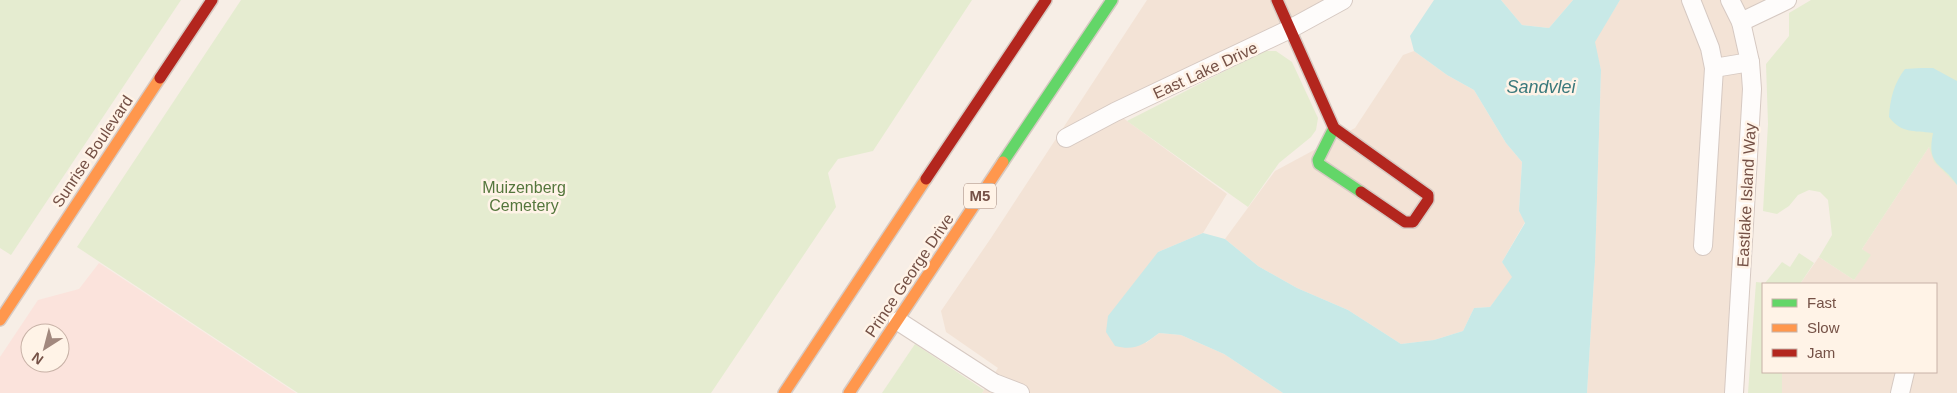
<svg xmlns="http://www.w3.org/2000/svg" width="1957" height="393" viewBox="0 0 1957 393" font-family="Helvetica,sans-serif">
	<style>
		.residential { fill: #f3e3d6 }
		.commercial { fill: #fbe3dc; fill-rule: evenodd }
		.green { fill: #e5ecd0 }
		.water { fill: #c8e9e7 }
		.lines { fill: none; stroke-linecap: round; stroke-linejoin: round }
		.street-casing { stroke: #d6c9c2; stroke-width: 20 }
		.fast-casing { stroke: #d7cac3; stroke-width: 14 }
		.slow-casing { stroke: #d7cac3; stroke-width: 14 }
		.jam-casing { stroke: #d7cac3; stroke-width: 14 }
		.street { stroke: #fefcfb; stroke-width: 18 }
		.fast { stroke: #63d668; stroke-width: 11 }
		.slow { stroke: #ff974d; stroke-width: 11 }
		.jam { stroke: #b3261e; stroke-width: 11 }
		.labels { text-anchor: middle; stroke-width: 5; stroke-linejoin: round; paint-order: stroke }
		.shield { fill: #fff3e7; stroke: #9e8276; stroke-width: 1 }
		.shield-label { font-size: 15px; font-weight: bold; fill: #755146 }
		.street-label { font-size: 16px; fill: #755146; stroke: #fff3e7 }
		.park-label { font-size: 16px; fill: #54763c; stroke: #fff3e7 }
		.water-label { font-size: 18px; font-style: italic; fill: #3a797c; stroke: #fff3e7 }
	</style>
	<rect width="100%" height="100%" fill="#f7eee6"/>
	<!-- residential -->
	<g class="residential">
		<polygon points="1147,0 1343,0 1115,112 1227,194 1203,233 1158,252 1146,343 1159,333 1181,335 1224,354 1283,393 982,393 998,368 946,332 941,311 991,238"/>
		<polygon points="1501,0 1573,0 1549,28 1522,25"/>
		<polygon points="1620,0 1787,0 1741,22 1750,62 1734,393 1587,393 1595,262 1601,70 1594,42"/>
		<polygon points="1414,51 1447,75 1474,90 1506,143 1522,162 1519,211 1525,222 1502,262 1513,277 1490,307 1474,308 1463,331 1434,340 1401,344 1348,310 1297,288 1258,266 1225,239 1275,171 1355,128 1403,55"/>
		<polygon points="1929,147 1957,185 1957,393 1782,393 1782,372 1936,372 1936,284 1800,284 1819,257 1854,280 1870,255 1862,249"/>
	</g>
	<!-- commercial -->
	<path class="commercial" d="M 99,263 L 296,393 L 0,393 L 0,357 L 38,300 L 79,289 ZM 30,333 L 60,333 L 60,363 L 30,363 Z"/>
	<!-- green -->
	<g class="green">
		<polygon points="0,0 181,0 11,255 0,248"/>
		<polygon points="241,0 972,0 873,151 838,159 828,173 836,207 711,393 298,393 77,247"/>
		<polygon points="1811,0 1957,0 1957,185 1934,162 1929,147 1862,249 1871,255 1854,280 1819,257 1832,235 1828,200 1820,192 1809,190 1798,195 1789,206 1777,214 1763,211 1768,124 1766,64 1789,36 1789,13"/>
		<polygon points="1264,51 1276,51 1292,62 1318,118 1316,130 1311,137 1279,163 1248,207 1127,121"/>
		<polygon points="1799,253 1814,263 1800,284 1763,284 1763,372 1782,372 1782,393 1748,393 1756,282 1765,283 1782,262 1790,267"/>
		<polygon points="915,344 984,390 982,393 882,393"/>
	</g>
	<!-- water -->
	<g class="water">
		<path d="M 1434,0 L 1501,0 L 1522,25 L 1549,28 L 1573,0 L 1620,0 L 1595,42 L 1601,70 L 1595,262 L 1587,393 L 1283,393 L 1224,354 L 1181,335 L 1159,333 C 1143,345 1135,351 1115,346 L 1106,332 L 1108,316 L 1158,252 L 1203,233 L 1225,239 L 1258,266 L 1297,288 L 1348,310 L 1401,344 L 1434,340 L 1463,331 L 1474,308 L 1490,307 L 1512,277 L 1502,262 L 1525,223 L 1519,211 L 1522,162 L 1506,143 L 1474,90 L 1447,75 L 1414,51 L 1410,36 Z"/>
		<path d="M 1921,68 L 1933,68 L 1957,81 L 1957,185 C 1942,162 1926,167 1933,133 C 1913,130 1902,134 1889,117 C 1890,99 1894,83 1905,69 Z"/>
	</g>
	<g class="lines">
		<!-- street casing -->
		<g class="street-casing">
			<g id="street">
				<polyline points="1691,0 1710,48 1714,68 1703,246"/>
				<polyline points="1730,0 1741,22 1750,62 1752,89 1734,393"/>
				<polyline points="1741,22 1787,0"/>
				<polyline points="1714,68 1750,62"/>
				<polyline points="1066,138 1115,112 1290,29 1343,0"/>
				<polyline points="898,321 994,383 1020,393"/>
				<polyline points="1900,393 1905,372"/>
			</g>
		</g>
		<!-- fast casing -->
		<g class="fast-casing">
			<g id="fast">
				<polyline points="1334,128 1318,160 1319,164 1361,192"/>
				<polyline points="1003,162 1112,0"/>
			</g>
		</g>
		<!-- slow casing -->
		<g class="slow-casing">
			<g id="slow">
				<polyline points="0,320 160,78"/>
				<polyline points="784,393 926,179"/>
				<polyline points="849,393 1003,162"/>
			</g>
		</g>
		<!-- jam casing -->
		<g class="jam-casing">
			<g id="jam">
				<polyline points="1277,0 1334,128 1428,195 1428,200 1413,222 1405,222 1361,192"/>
				<polyline points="160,78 212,0"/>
				<polyline points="926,179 1046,0"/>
			</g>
		</g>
		<!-- street -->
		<use href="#street" class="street"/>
		<!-- fast -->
		<use href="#fast" class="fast"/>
		<!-- slow -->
		<use href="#slow" class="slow"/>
		<!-- jam -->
		<use href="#jam" class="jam"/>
	</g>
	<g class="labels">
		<!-- shield labels -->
		<rect class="shield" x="964" y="183.5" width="32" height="25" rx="4"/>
		<g class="shield-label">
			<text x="980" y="201">M5</text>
		</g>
		<!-- street labels -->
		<g class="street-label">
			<text transform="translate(1205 70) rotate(-25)" y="6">East Lake Drive</text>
			<text transform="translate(92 151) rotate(-56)" y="6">Sunrise Boulevard</text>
			<text transform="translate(1746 195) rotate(-87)" y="6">Eastlake Island Way</text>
			<text transform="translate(909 275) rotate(-56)" y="6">Prince George Drive</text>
		</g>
		<!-- park labels -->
		<g class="park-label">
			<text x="524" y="193">Muizenberg<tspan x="524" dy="18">Cemetery</tspan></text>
		</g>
		<!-- water labels -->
		<g class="water-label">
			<text x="1541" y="93">Sandvlei</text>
		</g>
	</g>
	<!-- legend -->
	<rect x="1762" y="283" width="175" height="90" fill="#fff3e7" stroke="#c8b2a7"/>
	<rect x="1772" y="299" width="25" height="8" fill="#63d668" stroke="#c8b2a7"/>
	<text x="1807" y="308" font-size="15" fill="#755146">Fast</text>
	<rect x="1772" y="324" width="25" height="8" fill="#ff974d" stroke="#c8b2a7"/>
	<text x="1807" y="333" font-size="15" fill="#755146">Slow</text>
	<rect x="1772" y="349" width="25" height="8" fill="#b3261e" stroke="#c8b2a7"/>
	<text x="1807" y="358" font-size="15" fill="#755146">Jam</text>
	<!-- north arrow -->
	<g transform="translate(45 348) rotate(216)"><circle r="24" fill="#fff3e7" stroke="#c8b2a7"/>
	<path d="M0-4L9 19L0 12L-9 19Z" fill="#a2887e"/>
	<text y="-8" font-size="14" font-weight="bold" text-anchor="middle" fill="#755146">N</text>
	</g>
</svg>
